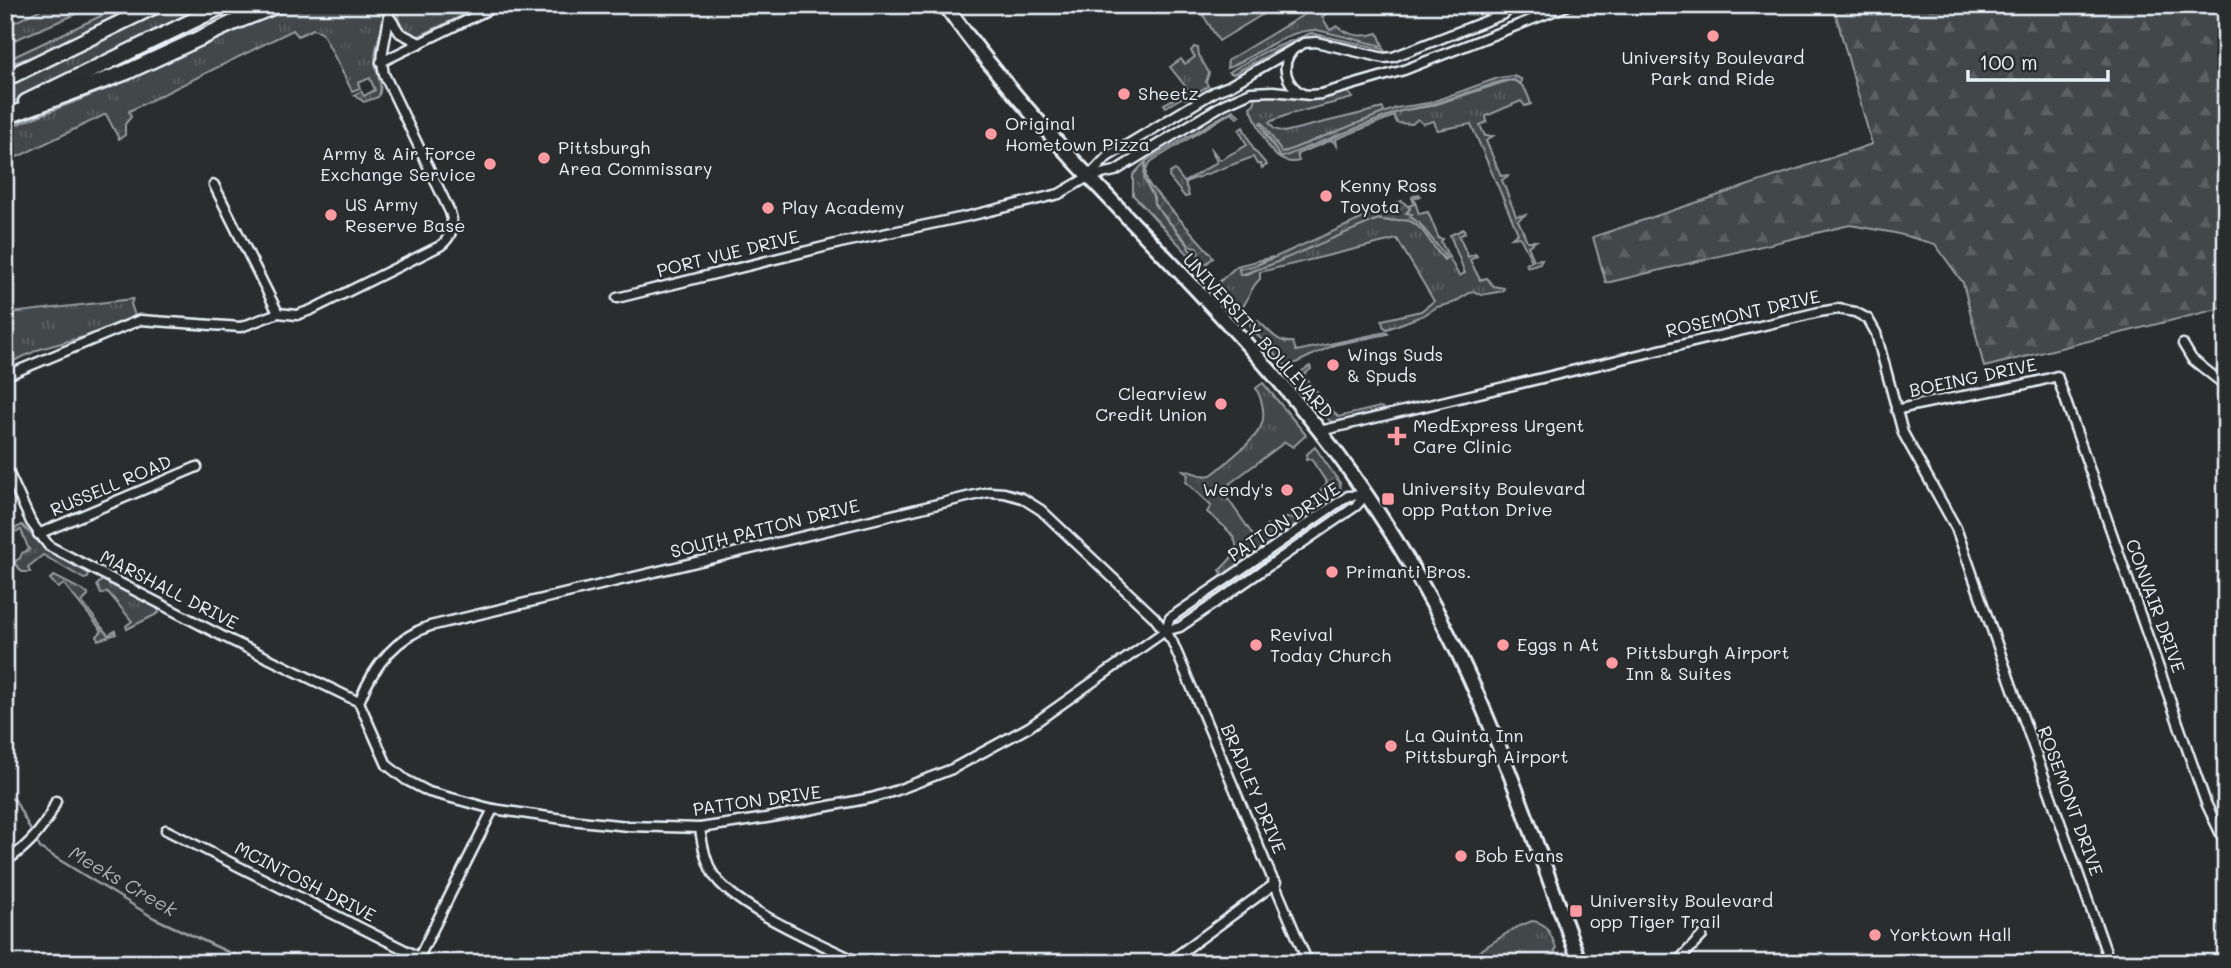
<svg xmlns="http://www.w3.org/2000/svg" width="2231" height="968" viewBox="0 0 2231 968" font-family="Mali,sans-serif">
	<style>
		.grass { fill: url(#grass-tufts); stroke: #959ca0; stroke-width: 2 }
		.forest { fill: url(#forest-firs); stroke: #959ca0; stroke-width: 2 }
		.garden { fill: url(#garden-furrows); stroke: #959ca0; stroke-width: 2 }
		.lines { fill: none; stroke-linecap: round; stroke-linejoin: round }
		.stream { stroke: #989fa3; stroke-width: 2.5 }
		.street-casing { stroke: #e8f1f8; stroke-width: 13 }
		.primary-casing { stroke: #e8f1f8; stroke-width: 18 }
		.highway-casing { stroke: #e8f1f8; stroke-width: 19 }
		.street { stroke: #2a2d2e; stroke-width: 8 }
		.primary { stroke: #2a2d2e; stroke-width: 12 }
		.highway { stroke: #2a2d2e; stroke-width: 14 }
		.poi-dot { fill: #ff9aa2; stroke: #2a2d2e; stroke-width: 2.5 }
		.labels { text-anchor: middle; stroke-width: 5; stroke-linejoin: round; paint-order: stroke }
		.poi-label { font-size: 18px; fill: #e8f1f8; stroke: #2a2d2e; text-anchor: start }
		.street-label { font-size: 18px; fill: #e8f1f8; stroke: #2a2d2e }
		.water-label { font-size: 19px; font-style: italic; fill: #acb3b9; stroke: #2a2d2e }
	</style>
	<defs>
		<pattern id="grass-tufts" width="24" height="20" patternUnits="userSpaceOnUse" patternTransform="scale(1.75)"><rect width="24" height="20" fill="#424648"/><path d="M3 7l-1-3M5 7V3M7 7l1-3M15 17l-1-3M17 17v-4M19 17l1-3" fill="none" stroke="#5d6163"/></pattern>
		<pattern id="forest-firs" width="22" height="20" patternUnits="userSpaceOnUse" patternTransform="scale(1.75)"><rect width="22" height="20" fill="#424648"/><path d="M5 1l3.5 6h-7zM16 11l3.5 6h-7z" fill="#5d6163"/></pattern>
		<pattern id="garden-furrows" width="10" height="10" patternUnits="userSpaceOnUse" patternTransform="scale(1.75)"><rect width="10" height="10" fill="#424648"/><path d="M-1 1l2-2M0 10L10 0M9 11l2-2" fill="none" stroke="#5d6163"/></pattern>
	</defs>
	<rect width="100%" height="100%" fill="#2a2d2e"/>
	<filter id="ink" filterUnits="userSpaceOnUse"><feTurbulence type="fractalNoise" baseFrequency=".0143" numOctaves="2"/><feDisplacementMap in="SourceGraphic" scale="14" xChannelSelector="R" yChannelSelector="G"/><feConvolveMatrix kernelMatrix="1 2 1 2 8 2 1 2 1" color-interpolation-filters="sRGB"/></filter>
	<g filter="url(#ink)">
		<!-- grass -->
		<g class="grass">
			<polygon points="49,5 98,5 5,44 5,27"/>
			<polygon points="124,5 144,5 56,48 5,66 5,61"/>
			<polygon points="170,5 212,5 5,106 5,85"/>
			<path d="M 300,5 L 383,5 C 386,25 375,41 375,60 C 375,73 385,86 378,97 L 364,102 L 354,95 L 361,91 L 364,96 L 375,90 L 370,78 L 358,83 L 360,88 L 352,91 L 322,32 L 313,29 L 298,36 L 293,30 L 129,111 L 131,117 L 125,124 L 125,135 L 119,139 L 106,114 L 5,163 L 5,129 L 112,87 L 251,23 Z"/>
			<polygon points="396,5 485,5 419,36 410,34 400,27"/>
			<polygon points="1197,5 1273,5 1273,8 1219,41"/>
			<path d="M 1320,5 L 1325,6 L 1329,12 L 1322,17 L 1330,30 L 1337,26 C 1350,36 1362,38 1378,33 L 1383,46 L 1317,30 C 1285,29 1256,57 1227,68 L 1228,60 Z"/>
			<polygon points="1311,33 1384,49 1385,53 1309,37 1283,47 1233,74 1229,72 1266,51"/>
			<polygon points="1194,47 1198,48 1199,55 1209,73 1206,82 1208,86 1185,99 1183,97 1166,107 1164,104 1189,91 1170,67 1181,59 1185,64 1195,57 1191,51"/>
			<path d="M 1510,80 C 1524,82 1527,92 1531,104 L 1525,106 L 1521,101 L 1486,116 L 1487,122 L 1480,125 L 1485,136 L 1493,136 L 1486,141 L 1501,176 L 1509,175 L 1502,180 L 1516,216 L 1525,215 L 1518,220 L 1527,241 L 1536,241 L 1528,246 L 1534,260 L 1542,259 L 1540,263 L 1528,267 L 1526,264 L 1532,261 L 1520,237 L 1512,238 L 1518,233 L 1471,124 L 1437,130 L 1434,121 L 1423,124 L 1418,119 L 1412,124 L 1397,123 L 1394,116 L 1336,139 L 1337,146 L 1332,140 L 1297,154 L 1299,161 C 1269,169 1260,126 1250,107 L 1254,104 L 1257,94 L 1313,100 L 1347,91 L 1353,98 L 1290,114 L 1269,122 L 1274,129 L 1284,132 L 1383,108 L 1384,113 L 1282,153 L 1261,121 L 1266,136 L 1281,157 L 1400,111 L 1431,106 Z"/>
			<polygon points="1243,127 1254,150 1267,165 1262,168 1260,164 1257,164 1253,157 1185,182 1189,196 1185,197 1169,177 1170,173 1175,170 1184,182 1217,162 1210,147 1220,160 1247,145 1239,130"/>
			<path d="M 1146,161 C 1140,188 1153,184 1154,204 L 1189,246 L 1188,248 L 1192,252 L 1189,255 L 1133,195 L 1133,175 Z"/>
			<path d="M 1419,194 L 1420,196 L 1414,199 L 1419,214 L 1428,212 L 1439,239 L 1443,239 L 1441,242 L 1459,276 L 1465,273 L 1450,235 L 1464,229 L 1465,233 L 1459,236 L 1468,257 L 1475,254 L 1477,256 L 1470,260 L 1480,280 L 1487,278 L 1493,286 L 1504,288 L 1503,291 L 1481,295 L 1473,291 L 1453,303 L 1437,307 L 1424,315 L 1387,329 L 1383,326 L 1382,320 L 1421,311 L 1434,301 L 1397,239 L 1260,272 L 1260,279 C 1249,288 1250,300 1240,310 L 1234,309 L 1213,286 L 1212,282 L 1217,287 L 1217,284 L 1237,266 L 1273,257 L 1257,265 L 1240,269 L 1240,275 L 1244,275 L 1378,219 C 1387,223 1396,219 1406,220 C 1422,222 1434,249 1444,260 L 1446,257 L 1419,223 L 1406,214 L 1410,209 L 1408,206 L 1414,204 L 1412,197 Z"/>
			<polygon points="133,299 131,304 135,316 87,336 40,349 5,365 5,302 11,313"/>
			<path d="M 1257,320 C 1270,330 1275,343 1293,342 L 1296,351 L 1386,332 L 1388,334 L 1334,345 L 1287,367 L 1251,328 L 1250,324 L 1252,321 Z"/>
			<polygon points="1310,366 1311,369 1303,375 1338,417 1380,407 1383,408 1383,410 1335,422 1330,421 1296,378 1299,373"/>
			<path d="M 1263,383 L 1306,435 L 1293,447 L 1285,442 L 1229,484 L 1235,490 L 1226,496 L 1255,538 L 1266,531 L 1265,527 L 1267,525 L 1278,538 L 1277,541 L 1223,576 L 1220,570 C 1225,564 1232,559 1235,552 C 1242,537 1217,521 1207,512 L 1211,506 L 1186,482 L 1188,475 L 1183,470 C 1193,471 1200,478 1211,475 C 1220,469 1228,461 1236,454 C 1261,433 1272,420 1256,388 Z"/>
			<polygon points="1315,447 1340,483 1341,491 1328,505 1290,530 1283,525 1283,518 1296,518 1324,498 1318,493 1327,483 1311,459 1306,460 1307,454"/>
			<polygon points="22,525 46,550 87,572 89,574 88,578 84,579 43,555 28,567 30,572 22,572 14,562 20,558 22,553 29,550 21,530 14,532 12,530"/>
			<polygon points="54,576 88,593 88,596 82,602 108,635 115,631 116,634 98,640 97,636 102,631 64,584 58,588 50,579"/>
			<polygon points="102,580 157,607 159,613 127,629 126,626 132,621 108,592 101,594 97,585"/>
			<path d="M 1532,921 C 1548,922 1551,936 1556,948 L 1552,963 L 1453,963 L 1478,952 L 1515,928 Z"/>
		</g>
		<!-- forest -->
		<polygon class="forest" points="1833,5 2226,5 2226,307 1984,367 1963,283 1935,244 1895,233 1850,225 1606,283 1593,237 1872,144"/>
		<!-- garden -->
		<g class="garden">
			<polygon points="1513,76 1521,79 1521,84 1514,80 1502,81 1431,105 1400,111 1283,157 1280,157 1260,123 1262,122 1282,153 1396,108 1429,103 1498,78"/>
			<path d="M 1233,110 L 1240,116 L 1237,118 L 1232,112 L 1152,161 C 1144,168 1144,178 1151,187 L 1211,254 L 1213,258 L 1206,264 L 1199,257 L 1197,247 L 1190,246 L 1154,204 L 1154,198 L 1144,179 L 1146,161 Z"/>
			<path d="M 1402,201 L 1410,208 L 1406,213 L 1412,214 L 1410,217 L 1419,223 L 1447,258 L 1445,259 C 1433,251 1426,229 1412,222 C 1401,217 1389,223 1378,219 L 1270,265 L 1240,275 L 1239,269 L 1257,265 Z"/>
		</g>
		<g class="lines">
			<!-- stream -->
			<polyline class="stream" points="5,796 15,800 40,848 154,918 252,963"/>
			<!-- street casing -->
			<g class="street-casing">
				<g id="street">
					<polyline points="390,18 400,33 420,43"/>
					<path d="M 1292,51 C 1280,65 1286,84 1301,93"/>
					<polyline points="381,62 498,5"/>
					<polyline points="1088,177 1115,171 1224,104 1251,92 1273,91 1310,95 1321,94 1404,70 1569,5"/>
					<polyline points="617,298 840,243 969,216 1059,194 1088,177 1107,157 1216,91 1229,86 1304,43 1316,42 1384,58 1393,57 1504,14 1514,5"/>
					<path d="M 278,313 L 297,315 L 311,310 L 440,246 C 452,237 455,226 450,212 L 384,74 C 378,50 391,29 389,5"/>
					<polyline points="2183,344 2192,359 2226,386"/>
					<polyline points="5,376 140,320 241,327 278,313 214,185"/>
					<path d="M 1896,410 C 1949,396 2004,392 2057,376 L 2206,803 L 2226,845"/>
					<polyline points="1320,431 1819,312 1838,309 1855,312 1868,319 1876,333 1903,433 1956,528 2110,963"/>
					<polyline points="5,465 31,522 49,546 222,636 359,702"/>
					<polyline points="38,534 197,467"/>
					<polyline points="1165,631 1170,618 1348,496 1366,495"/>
					<path d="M 359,702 C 373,667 394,638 430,626 L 967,497 L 989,492 L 1004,493 L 1022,498 L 1041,510 L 1154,617 L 1172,641 L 1308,963"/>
					<polyline points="359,702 387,765 406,780 429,792 493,809 570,820 628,826 700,828 766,818 871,798 895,791 952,769 1029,727 1165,631 1180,627 1356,506 1366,495"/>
					<path d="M 700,828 C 702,844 705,860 713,874 C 734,908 822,944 860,963"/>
					<polyline points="166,830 431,963"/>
					<path d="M 5,862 C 27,847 47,826 56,801"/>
					<polyline points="416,963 493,809"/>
					<polyline points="1167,963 1276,883"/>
					<polyline points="1676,963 1702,936"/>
				</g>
			</g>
			<!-- primary casing -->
			<g class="primary-casing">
				<path id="primary" d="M 945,5 C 1055,160 1203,281 1319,430 C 1373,499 1420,575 1458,653 C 1506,753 1541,859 1580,963"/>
			</g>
			<!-- highway casing -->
			<g class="highway-casing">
				<g id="highway">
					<polyline points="5,79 157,5"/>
					<polyline points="26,102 225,5"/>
					<polyline points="5,117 127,72 235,22 278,5"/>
				</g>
			</g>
			<!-- street -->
			<use href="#street" class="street"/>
			<!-- primary -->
			<use href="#primary" class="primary"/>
			<!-- highway -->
			<use href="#highway" class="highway"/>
		</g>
	</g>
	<!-- markers -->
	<g class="poi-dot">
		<circle cx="1713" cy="36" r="7"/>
		<circle cx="1124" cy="94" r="7"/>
		<circle cx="991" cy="134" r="7"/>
		<circle cx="544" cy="158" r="7"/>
		<circle cx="490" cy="164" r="7"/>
		<circle cx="1326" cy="196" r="7"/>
		<circle cx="768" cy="208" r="7"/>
		<circle cx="331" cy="215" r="7"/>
		<circle cx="1333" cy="365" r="7"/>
		<circle cx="1221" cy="404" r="7"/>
		<path d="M1393.5 425.5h7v7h7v7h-7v7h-7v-7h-7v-7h7z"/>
		<circle cx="1287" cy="490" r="7"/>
		<rect x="1381" y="492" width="14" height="14" rx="3.5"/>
		<circle cx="1332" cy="572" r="7"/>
		<circle cx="1256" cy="645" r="7"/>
		<circle cx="1503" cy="645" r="7"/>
		<circle cx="1612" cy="663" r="7"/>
		<circle cx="1391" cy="746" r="7"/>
		<circle cx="1461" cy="856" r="7"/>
		<rect x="1569" y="904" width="14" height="14" rx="3.5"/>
		<circle cx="1875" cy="935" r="7"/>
	</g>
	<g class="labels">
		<!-- poi labels -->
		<g class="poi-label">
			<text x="1713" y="64" text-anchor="middle">University Boulevard<tspan x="1713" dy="21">Park and Ride</tspan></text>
			<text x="1138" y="100">Sheetz</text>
			<text x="1005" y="130">Original<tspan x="1005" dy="21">Hometown Pizza</tspan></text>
			<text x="558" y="154">Pittsburgh<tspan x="558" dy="21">Area Commissary</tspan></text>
			<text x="476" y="160" text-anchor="end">Army &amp; Air Force<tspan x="476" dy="21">Exchange Service</tspan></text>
			<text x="1340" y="192">Kenny Ross<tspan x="1340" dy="21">Toyota</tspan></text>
			<text x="345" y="211">US Army<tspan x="345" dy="21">Reserve Base</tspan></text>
			<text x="782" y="214">Play Academy</text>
			<text x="1347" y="361">Wings Suds<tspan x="1347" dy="21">&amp; Spuds</tspan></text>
			<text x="1207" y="400" text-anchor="end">Clearview<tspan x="1207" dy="21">Credit Union</tspan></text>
			<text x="1413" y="432">MedExpress Urgent<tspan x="1413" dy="21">Care Clinic</tspan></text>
			<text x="1402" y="495">University Boulevard<tspan x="1402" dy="21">opp Patton Drive</tspan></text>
			<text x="1273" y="496" text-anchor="end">Wendy's</text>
			<text x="1346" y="578">Primanti Bros.</text>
			<text x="1270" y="641">Revival<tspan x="1270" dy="21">Today Church</tspan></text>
			<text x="1517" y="651">Eggs n At</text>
			<text x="1626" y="659">Pittsburgh Airport<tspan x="1626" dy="21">Inn &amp; Suites</tspan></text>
			<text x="1405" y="742">La Quinta Inn<tspan x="1405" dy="21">Pittsburgh Airport</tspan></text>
			<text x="1475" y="862">Bob Evans</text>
			<text x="1590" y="907">University Boulevard<tspan x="1590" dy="21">opp Tiger Trail</tspan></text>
			<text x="1889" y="941">Yorktown Hall</text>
		</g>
		<!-- street labels -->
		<g class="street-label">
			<text transform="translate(728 254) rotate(-14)" y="6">PORT VUE DRIVE</text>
			<text transform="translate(1743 314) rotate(-13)" y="6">ROSEMONT DRIVE</text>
			<text transform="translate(1258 336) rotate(48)" y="6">UNIVERSITY BOULEVARD</text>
			<text transform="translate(1973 378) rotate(-12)" y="6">BOEING DRIVE</text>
			<text transform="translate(111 486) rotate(-23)" y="6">RUSSELL ROAD</text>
			<text transform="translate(1284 522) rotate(-33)" y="6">PATTON DRIVE</text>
			<text transform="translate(765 529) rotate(-14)" y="6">SOUTH PATTON DRIVE</text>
			<text transform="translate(169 590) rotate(27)" y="6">MARSHALL DRIVE</text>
			<text transform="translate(2155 606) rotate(70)" y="6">CONVAIR DRIVE</text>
			<text transform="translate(1253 789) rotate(67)" y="6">BRADLEY DRIVE</text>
			<text transform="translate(757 801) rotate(-8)" y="6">PATTON DRIVE</text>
			<text transform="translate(2070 801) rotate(70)" y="6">ROSEMONT DRIVE</text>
			<text transform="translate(305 882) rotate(27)" y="6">MCINTOSH DRIVE</text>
		</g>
		<!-- water labels -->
		<g class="water-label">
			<text transform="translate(123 881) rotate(30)" y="7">Meeks Creek</text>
		</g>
	</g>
	<!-- margin -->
	<rect width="2231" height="968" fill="none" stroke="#2a2d2e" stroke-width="28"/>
	<rect x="14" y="14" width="2203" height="940" fill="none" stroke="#e8f1f8" stroke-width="2.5" filter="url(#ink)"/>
	<!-- scale -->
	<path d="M1968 70v10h140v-10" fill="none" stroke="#e8f1f8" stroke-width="3.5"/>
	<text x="1979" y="70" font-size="21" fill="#e8f1f8" stroke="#2a2d2e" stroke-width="5" paint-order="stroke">100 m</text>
</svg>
